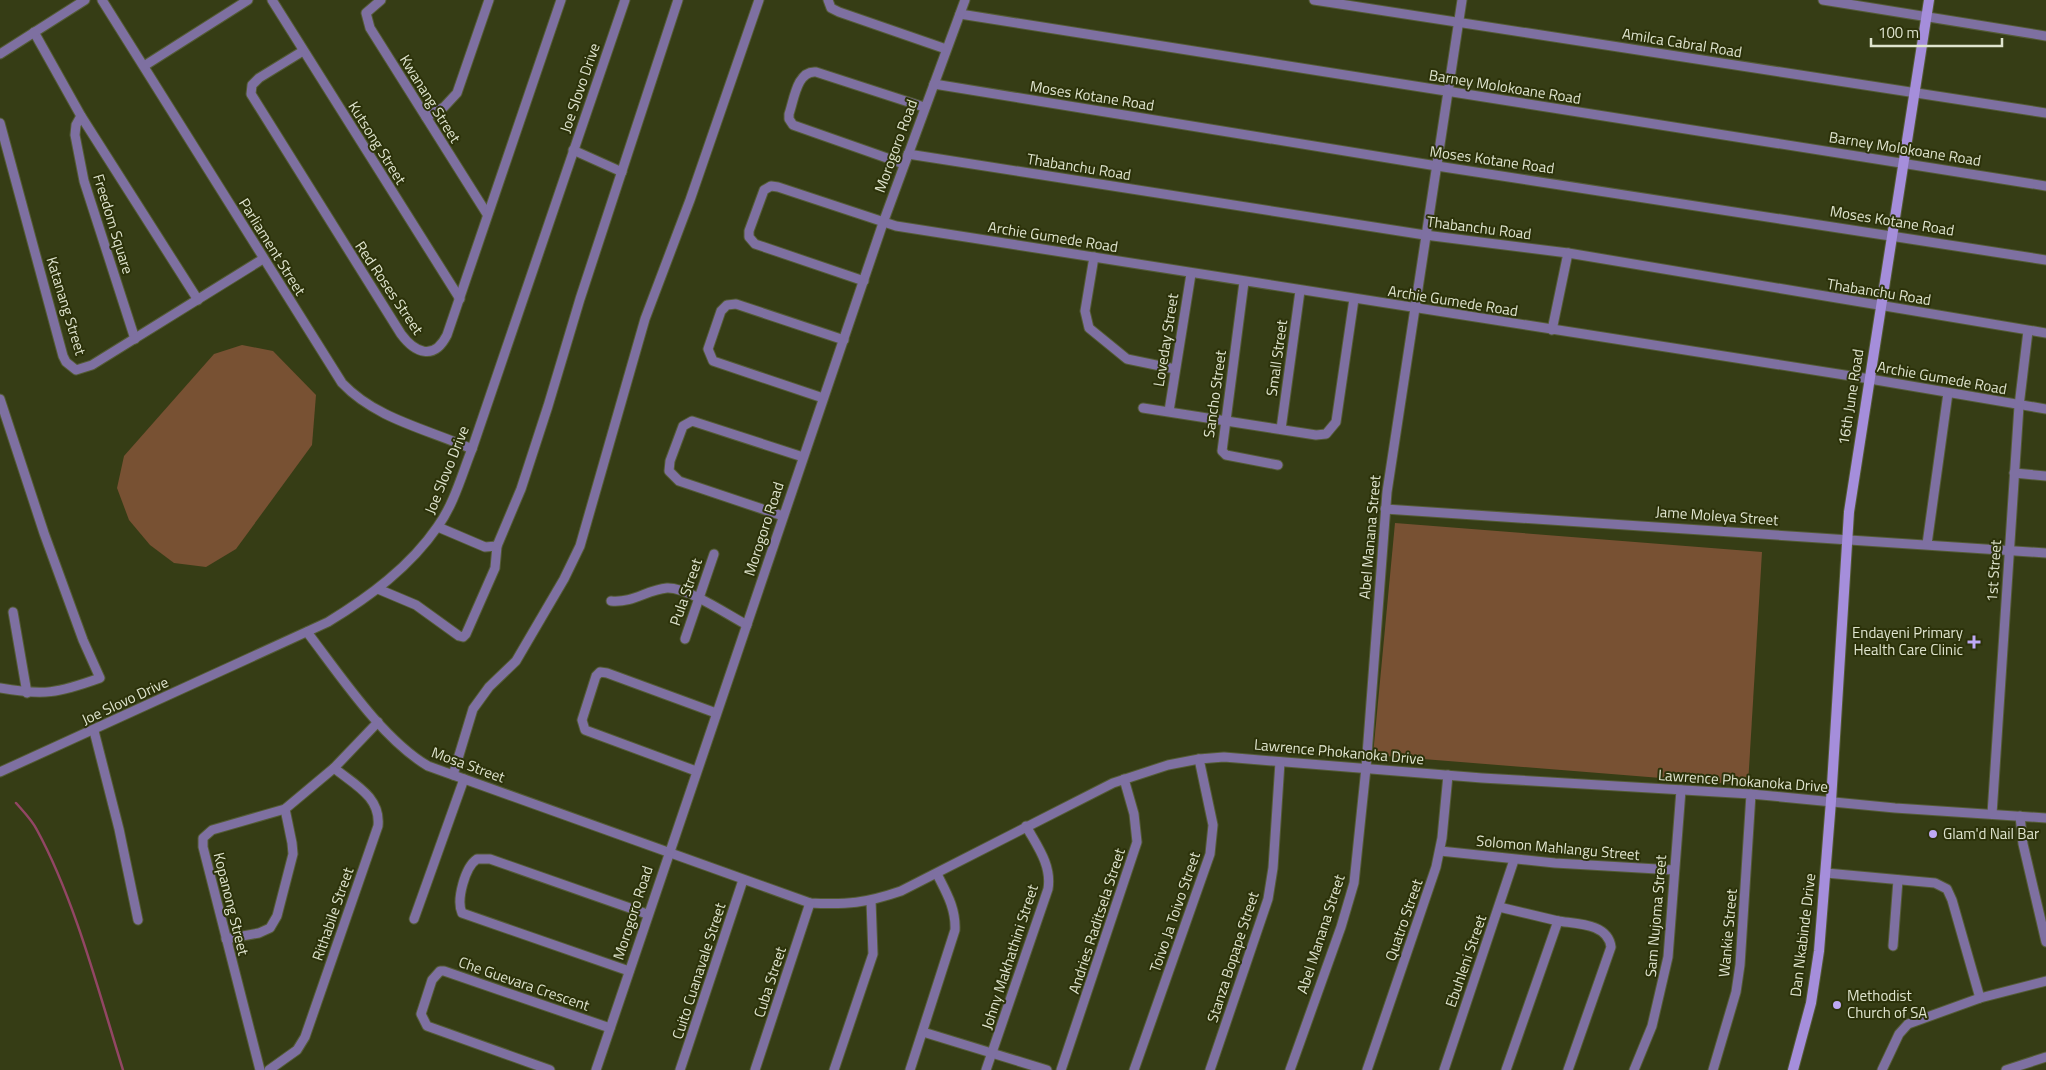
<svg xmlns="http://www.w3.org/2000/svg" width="2046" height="1070" viewBox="0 0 2046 1070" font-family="'Titillium Web',sans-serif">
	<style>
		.green { fill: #785133 }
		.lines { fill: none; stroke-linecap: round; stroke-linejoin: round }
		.stream { stroke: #924664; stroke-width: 2.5 }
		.street-casing { stroke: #545b36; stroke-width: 11 }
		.secondary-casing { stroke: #545b36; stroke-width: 12 }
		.street { stroke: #7e70a1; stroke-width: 9 }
		.secondary { stroke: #a58edb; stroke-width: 10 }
		.poi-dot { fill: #bfa9f4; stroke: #2c320a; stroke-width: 2 }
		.labels { text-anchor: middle; stroke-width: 4; stroke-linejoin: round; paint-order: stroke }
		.street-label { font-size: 15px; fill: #dfe4ce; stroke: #2c320a }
		.poi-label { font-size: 15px; fill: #dfe4ce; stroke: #2c320a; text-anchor: start }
	</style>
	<rect width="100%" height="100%" fill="#363d15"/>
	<!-- green -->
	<g class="green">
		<polygon points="242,345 273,351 316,395 312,445 236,549 206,567 174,563 150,545 129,520 117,488 124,456 214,354"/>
		<polygon points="1395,523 1762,552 1748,785 1373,755"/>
	</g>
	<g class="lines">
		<!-- stream -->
		<path class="stream" d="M 16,803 C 23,811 32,820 37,830 C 75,900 99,993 123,1070"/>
		<!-- street casing -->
		<g class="street-casing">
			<g id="street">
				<path d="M 102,0 L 342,383 C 376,419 427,429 472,449"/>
				<polyline points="272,0 460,299"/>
				<polyline points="381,0 366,13 370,28 487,214"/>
				<polyline points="828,0 831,8 839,12 946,49"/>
				<polyline points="1314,0 2046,113"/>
				<polyline points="1823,0 2046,36"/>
				<polyline points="960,14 2046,186"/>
				<polyline points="34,32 81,116 198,300"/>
				<path d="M 303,51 L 259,78 L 252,85 L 251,94 L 401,334 C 415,353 434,361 447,335 L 561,0"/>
				<polyline points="0,54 85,0"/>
				<polyline points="144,66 248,0"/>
				<polyline points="934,84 1437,166 2046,260"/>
				<polyline points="81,116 76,125 75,135 84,181 135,339"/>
				<polyline points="426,117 444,107 457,93 489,0"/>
				<polyline points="0,123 63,356 66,362 76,370 92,365 263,259"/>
				<polyline points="573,150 622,172"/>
				<polyline points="908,154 1425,235 1568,253 2046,333"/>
				<path d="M 904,164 L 793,125 L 789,119 L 789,114 C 794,100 797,70 816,72 L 924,107"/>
				<polyline points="1094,257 1085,311 1089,328 1127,359 1175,369"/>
				<polyline points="864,281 755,244 749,237 749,231 764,190 771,186 778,187 896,226 1870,379 2046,409"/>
				<polyline points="1244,282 1222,451 1226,455 1278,465"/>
				<polyline points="1552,330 1568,253"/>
				<polyline points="823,398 713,361 708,349 721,311 727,305 736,304 844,340"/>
				<path d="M 0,399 L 44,533 L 83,640 L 100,678 C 58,693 44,696 0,688"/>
				<polyline points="1143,408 1316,435 1326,434 1336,422 1354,299"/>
				<polyline points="1169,411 1191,274"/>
				<polyline points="1281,429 1300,291"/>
				<polyline points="2014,473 2046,476"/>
				<polyline points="1385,509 2046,553"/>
				<polyline points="783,516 679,481 669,471 670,461 683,426 692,421 803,457"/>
				<polyline points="438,527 485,547 497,546"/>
				<polyline points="1927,544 1948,393"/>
				<polyline points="378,589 416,605 459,636 463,637 466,634 495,568 497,546 521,489 548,406 580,299 678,0"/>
				<path d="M 611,601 C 634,603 646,590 667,588 C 687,587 728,615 747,625"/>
				<polyline points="13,612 27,693"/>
				<path d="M 307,632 C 340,675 382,739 428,766 L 810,903 C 847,905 866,903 901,891 L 1113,783 L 1168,765 L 1199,759 L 1224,757 L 1482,778 L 1751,794 L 1895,808 L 2046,818"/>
				<polyline points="685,639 714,554"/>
				<polyline points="94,731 119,829 138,920"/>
				<polyline points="696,771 585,730 582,720 596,676 600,672 607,673 716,713"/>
				<path d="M 0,772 L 328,622 C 369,597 410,567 438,526 C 454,504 462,474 472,449 L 625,0"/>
				<polyline points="453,775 473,709 489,687 516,661 564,579 580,546 645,319 690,200 759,0"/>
				<polyline points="1992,814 2019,406 2028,331"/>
				<polyline points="2020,816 2023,844 2046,942"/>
				<polyline points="1440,851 1555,863 1674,870"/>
				<polyline points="1826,873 1935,883 1947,889 1952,900 1980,998"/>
				<polyline points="1499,907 1558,921 1506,1070"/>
				<polyline points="414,919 464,779"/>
				<path d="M 1558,921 C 1576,924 1608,923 1611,947 L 1568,1070"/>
				<polyline points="226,939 259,933 270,928 277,916 293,854 292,843 285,809"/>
				<polyline points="1893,946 1898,880"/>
				<path d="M 629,971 L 462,913 C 456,900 465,867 477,859 L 490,859 L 647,914"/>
				<polyline points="923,1032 1047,1070"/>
				<polyline points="260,1070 203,847 203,838 212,830 285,809 334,768 378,722"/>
				<path d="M 269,1070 L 297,1050 L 305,1037 L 378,826 C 381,797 355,785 334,768"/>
				<polyline points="550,1070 427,1026 421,1014 432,980 440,971 444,971 610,1028"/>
				<polyline points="596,1070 883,223 965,0"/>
				<polyline points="680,1070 743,880"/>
				<polyline points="755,1070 810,903"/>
				<polyline points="834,1070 873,954 871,901"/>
				<path d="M 910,1070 L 955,930 C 956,908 946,892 937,874"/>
				<path d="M 986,1070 L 1048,889 C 1052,865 1037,846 1026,826"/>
				<polyline points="1061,1070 1137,842 1134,814 1124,779"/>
				<polyline points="1134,1070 1210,854 1213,825 1199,759"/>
				<polyline points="1210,1070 1268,899 1273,868 1280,762"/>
				<polyline points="1290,1070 1341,927 1354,883 1366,768 1387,492 1462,0"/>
				<polyline points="1367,1070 1436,867 1442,838 1448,775"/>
				<polyline points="1444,1070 1514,860"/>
				<polyline points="1634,1070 1652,1026 1668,957 1681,790"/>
				<polyline points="1713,1070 1736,992 1740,965 1751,794"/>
				<polyline points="1882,1070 1899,1034 1908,1024 1980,998 2046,981"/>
				<polyline points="2006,1070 2046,1057"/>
			</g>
		</g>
		<!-- secondary casing -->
		<g class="secondary-casing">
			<polyline id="secondary" points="1793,1070 1811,1003 1819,951 1831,801 1849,512 1929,0"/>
		</g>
		<!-- street -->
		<use href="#street" class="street"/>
		<!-- secondary -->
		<use href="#secondary" class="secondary"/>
	</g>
	<!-- markers -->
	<g class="poi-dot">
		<path d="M1971.5 634.5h5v5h5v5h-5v5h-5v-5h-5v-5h5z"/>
		<circle cx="1933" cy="834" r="5"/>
		<circle cx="1837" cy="1005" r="5"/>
	</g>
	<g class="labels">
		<!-- street labels -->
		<g class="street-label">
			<text transform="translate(1682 43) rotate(9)" y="5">Amilca Cabral Road</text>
			<text transform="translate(1505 87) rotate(9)" y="5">Barney Molokoane Road</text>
			<text transform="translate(580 88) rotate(-71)" y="5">Joe Slovo Drive</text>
			<text transform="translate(1092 96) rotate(9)" y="5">Moses Kotane Road</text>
			<text transform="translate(430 99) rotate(58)" y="5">Kwanang Street</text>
			<text transform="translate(377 143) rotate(58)" y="5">Kutsong Street</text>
			<text transform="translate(896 146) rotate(-70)" y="5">Morogoro Road</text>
			<text transform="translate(1905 149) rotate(9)" y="5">Barney Molokoane Road</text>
			<text transform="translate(1492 160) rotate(8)" y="5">Moses Kotane Road</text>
			<text transform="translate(1079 167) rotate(9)" y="5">Thabanchu Road</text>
			<text transform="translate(1892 221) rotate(9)" y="5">Moses Kotane Road</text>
			<text transform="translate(113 224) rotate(73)" y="5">Freedom Square</text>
			<text transform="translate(1479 228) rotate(7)" y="5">Thabanchu Road</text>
			<text transform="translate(1053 237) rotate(9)" y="5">Archie Gumede Road</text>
			<text transform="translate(272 247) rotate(58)" y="5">Parliament Street</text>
			<text transform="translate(389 288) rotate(56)" y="5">Red Roses Street</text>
			<text transform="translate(1879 292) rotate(9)" y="5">Thabanchu Road</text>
			<text transform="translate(1453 301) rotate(9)" y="5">Archie Gumede Road</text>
			<text transform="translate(66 306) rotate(73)" y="5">Katanang Street</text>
			<text transform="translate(1166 340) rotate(-81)" y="5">Loveday Street</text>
			<text transform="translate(1277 358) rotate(-82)" y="5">Small Street</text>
			<text transform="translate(1942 378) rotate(10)" y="5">Archie Gumede Road</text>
			<text transform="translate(1215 394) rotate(-82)" y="5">Sancho Street</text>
			<text transform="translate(1851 397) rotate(-81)" y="5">16th June Road</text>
			<text transform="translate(447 470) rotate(-68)" y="5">Joe Slovo Drive</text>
			<text transform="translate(1717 516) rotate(4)" y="5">Jame Moleya Street</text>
			<text transform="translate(764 529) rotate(-72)" y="5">Morogoro Road</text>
			<text transform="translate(1370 537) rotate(-85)" y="5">Abel Manana Street</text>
			<text transform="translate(1994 571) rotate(-86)" y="5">1st Street</text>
			<text transform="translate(686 592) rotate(-71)" y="5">Pula Street</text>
			<text transform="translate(125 701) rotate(-25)" y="5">Joe Slovo Drive</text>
			<text transform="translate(1339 752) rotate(5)" y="5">Lawrence Phokanoka Drive</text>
			<text transform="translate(468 765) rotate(20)" y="5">Mosa Street</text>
			<text transform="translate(1743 781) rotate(4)" y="5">Lawrence Phokanoka Drive</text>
			<text transform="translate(1558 848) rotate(5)" y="5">Solomon Mahlangu Street</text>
			<text transform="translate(231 904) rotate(76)" y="5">Kopanong Street</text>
			<text transform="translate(1175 912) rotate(-71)" y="5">Toivo Ja Toivo Street</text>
			<text transform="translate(633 913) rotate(-72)" y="5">Morogoro Road</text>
			<text transform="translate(333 914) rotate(-71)" y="5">Rithabile Street</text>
			<text transform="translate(1656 916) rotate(-85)" y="5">Sam Nujoma Street</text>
			<text transform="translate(1404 920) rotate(-71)" y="5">Quatro Street</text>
			<text transform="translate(1097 921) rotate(-72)" y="5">Andries Raditsela Street</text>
			<text transform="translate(1728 933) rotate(-85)" y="5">Wankie Street</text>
			<text transform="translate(1321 934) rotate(-72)" y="5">Abel Manana Street</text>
			<text transform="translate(1803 935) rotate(-83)" y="5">Dan Nkabinde Drive</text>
			<text transform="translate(1010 957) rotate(-72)" y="5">Johny Makhathini Street</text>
			<text transform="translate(1233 957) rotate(-72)" y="5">Stanza Bopape Street</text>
			<text transform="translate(1466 961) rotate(-71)" y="5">Ebuhleni Street</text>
			<text transform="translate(699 971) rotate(-72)" y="5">Cuito Cuanavale Street</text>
			<text transform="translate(770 982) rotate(-72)" y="5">Cuba Street</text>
			<text transform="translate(524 984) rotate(19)" y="5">Che Guevara Crescent</text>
		</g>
		<!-- poi labels -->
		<g class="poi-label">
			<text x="1963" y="638" text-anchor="end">Endayeni Primary<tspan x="1963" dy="17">Health Care Clinic</tspan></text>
			<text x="1943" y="839">Glam'd Nail Bar</text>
			<text x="1847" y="1001">Methodist<tspan x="1847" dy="17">Church of SA</tspan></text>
		</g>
	</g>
	<!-- scale -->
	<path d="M1871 38v8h131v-8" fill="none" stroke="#dfe4ce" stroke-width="2.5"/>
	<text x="1878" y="38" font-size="15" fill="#dfe4ce" stroke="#2c320a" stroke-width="4" paint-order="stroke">100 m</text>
</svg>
